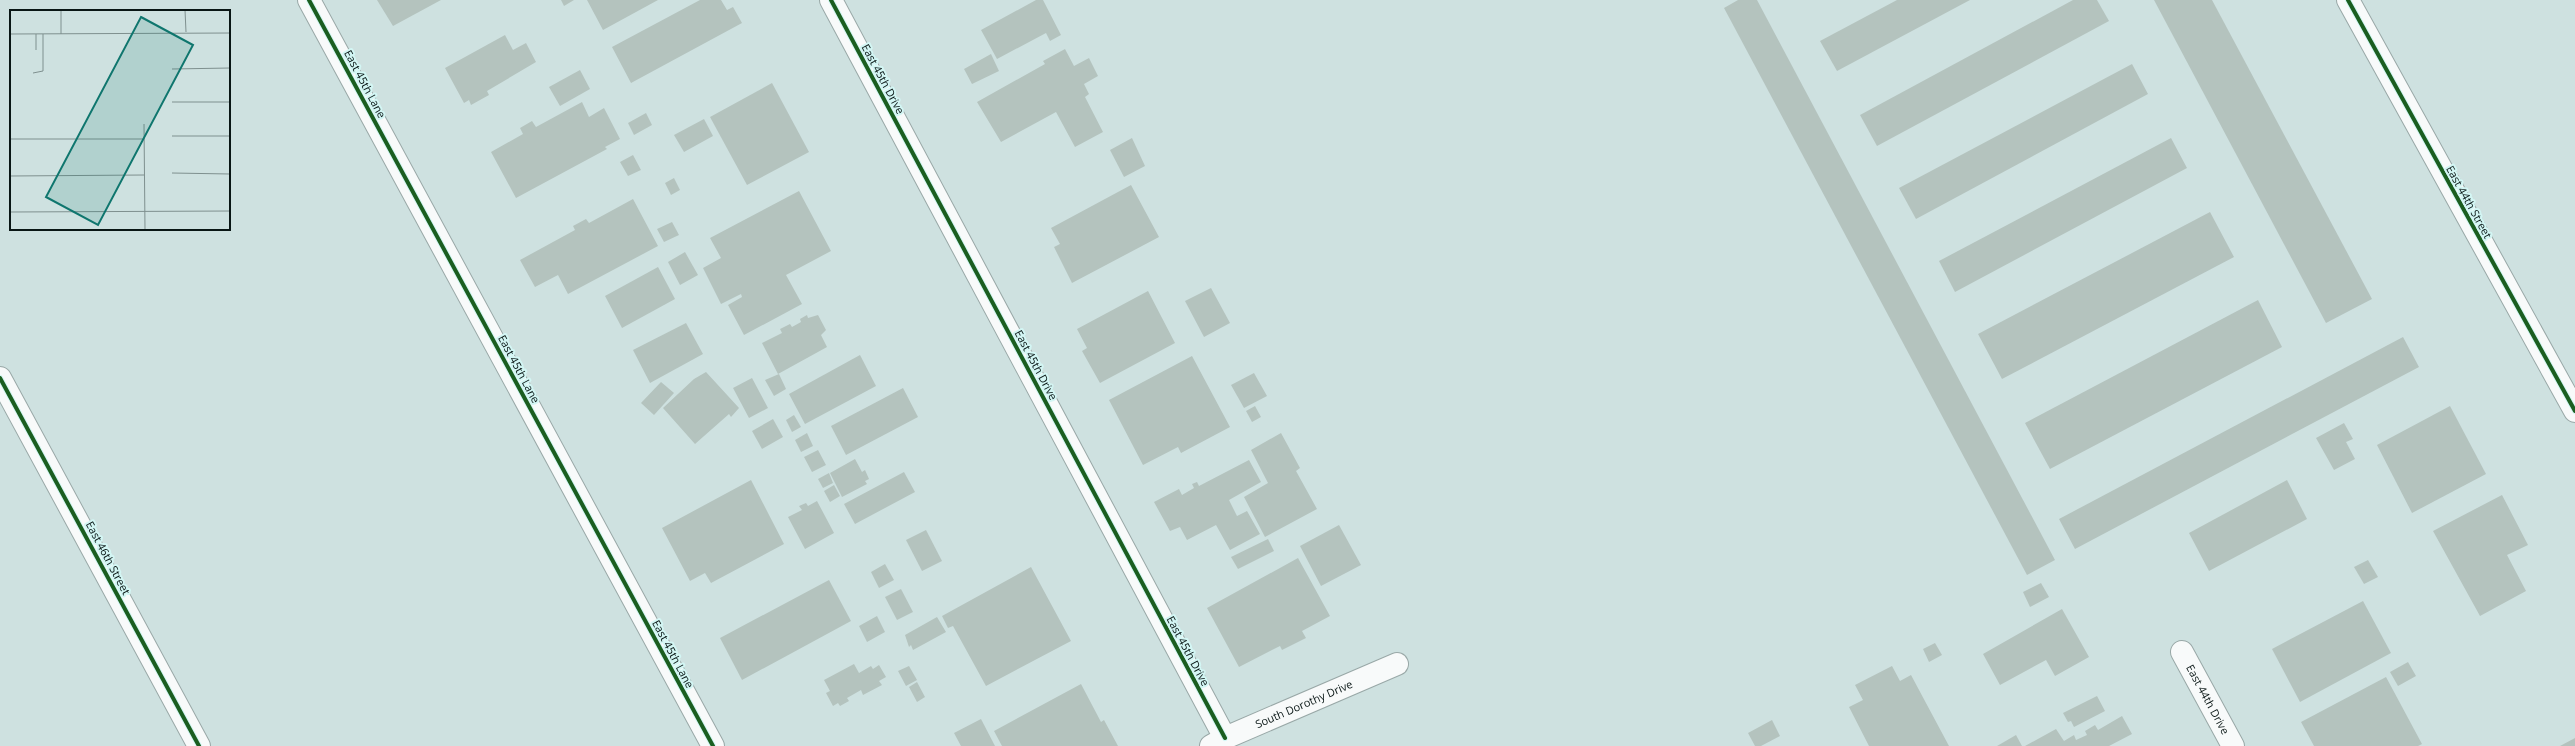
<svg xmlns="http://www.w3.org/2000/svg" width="2575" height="746" viewBox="0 0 2575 746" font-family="'Open Sans',sans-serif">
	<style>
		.building { fill: #b4c3be }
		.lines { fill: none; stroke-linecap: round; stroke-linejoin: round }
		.street-casing { stroke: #99a8a7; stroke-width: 24 }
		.secondary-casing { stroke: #99a8a7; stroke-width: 24 }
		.street { stroke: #f8fafa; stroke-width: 22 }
		.secondary { stroke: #f8fafa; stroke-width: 22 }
		.cycleway-casing { stroke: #d3f6f4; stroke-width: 6 }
		.cycleway { stroke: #1b5e20; stroke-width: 4 }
		.labels { text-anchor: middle; stroke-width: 4; stroke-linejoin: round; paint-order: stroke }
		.street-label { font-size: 11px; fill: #091615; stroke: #d3f6f4 }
		.inset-road { fill: none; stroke: #7f908f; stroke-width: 1 }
		.view { fill: #0f766e; fill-opacity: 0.15; stroke: #0f766e; stroke-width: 2 }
		.inset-edge { fill: none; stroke: #091615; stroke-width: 2 }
	</style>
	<rect width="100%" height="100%" fill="#cee1e0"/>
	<!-- building -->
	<g class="building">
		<polygon points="377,0 441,0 393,26"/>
		<polygon points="561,0 574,0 564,6"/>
		<polygon points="587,0 658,0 603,30"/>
		<polygon points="700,0 721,0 727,10 733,7 742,23 631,83 612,47"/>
		<polygon points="1036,0 1043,0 1061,35 1050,41 1046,33 997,59 981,30"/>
		<polygon points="1738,0 1757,0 2055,560 2027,575 1724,8"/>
		<polygon points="1897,0 1970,0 1837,71 1820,41"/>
		<polygon points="2073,0 2097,0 2109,21 1877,146 1860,115"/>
		<polygon points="2154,0 2212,0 2372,299 2326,323"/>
		<polygon points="505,35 513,50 526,43 536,62 487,91 489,95 471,105 469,100 464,103 445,68"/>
		<polygon points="1065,49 1074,66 1089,58 1098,76 1084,84 1089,94 1085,97 1103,132 1075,147 1056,112 1001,142 977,102 1045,64 1043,61"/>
		<polygon points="991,54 999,71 972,84 964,69"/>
		<polygon points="2132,64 2148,94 1916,219 1899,188"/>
		<polygon points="580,70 590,89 560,106 549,87"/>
		<polygon points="772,83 809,152 747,185 710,117"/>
		<polygon points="582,102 589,117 604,108 620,139 605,147 607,149 516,198 491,152 523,134 520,128 532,121 536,127"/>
		<polygon points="646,113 652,125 634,135 628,123"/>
		<polygon points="704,119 713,136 684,152 674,135"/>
		<polygon points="1132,138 1145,166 1124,177 1110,150"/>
		<polygon points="2171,138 2187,168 1955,292 1939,261"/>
		<polygon points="633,155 641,170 628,176 620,162"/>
		<polygon points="674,178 680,190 671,195 665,183"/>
		<polygon points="1131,185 1159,237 1072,283 1054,247 1060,244 1051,228"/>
		<polygon points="799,191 831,251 786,275 802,304 744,335 728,305 742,297 741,294 721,304 703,268 721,258 710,238"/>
		<polygon points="633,199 658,246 568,294 558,275 535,287 520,260 575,230 573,226 586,219 589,223"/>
		<polygon points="2210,212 2234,257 2002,379 1978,334"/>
		<polygon points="672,222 679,235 664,242 657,229"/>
		<polygon points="685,252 698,275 680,285 668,262"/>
		<polygon points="658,267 675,299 622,328 605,296"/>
		<polygon points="1211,288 1230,323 1204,337 1185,301"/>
		<polygon points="1148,291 1175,343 1100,383 1082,351 1087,348 1077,329"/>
		<polygon points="2258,300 2282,347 2050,469 2025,423"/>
		<polygon points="807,315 808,318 818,315 826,330 821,335 827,347 778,374 762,343 782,333 780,329 790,324 792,327 801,322 800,319"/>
		<polygon points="686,323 703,354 650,383 633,350"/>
		<polygon points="2403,337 2419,367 2075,549 2059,519"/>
		<polygon points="860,355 876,386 805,424 789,394"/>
		<polygon points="1192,356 1230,427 1181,453 1178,447 1143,465 1109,400"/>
		<polygon points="706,372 739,408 731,417 729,414 695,444 663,408 694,379"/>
		<polygon points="1254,373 1267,396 1244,408 1231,385"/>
		<polygon points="779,374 786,389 774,396 765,380"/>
		<polygon points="752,378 768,408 749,418 733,388"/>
		<polygon points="661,382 674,393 654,415 641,403"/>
		<polygon points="903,388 918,417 846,455 831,426"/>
		<polygon points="1255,406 1261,417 1252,422 1246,411"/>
		<polygon points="2450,406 2486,474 2412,513 2377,445"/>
		<polygon points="794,415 801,427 792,432 786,420"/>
		<polygon points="773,419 783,437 762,449 752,431"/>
		<polygon points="2344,423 2353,439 2346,442 2355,459 2334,470 2316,438"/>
		<polygon points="807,433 813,446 801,452 795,440"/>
		<polygon points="1281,433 1300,468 1296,471 1317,509 1265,537 1244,497 1268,483 1251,450"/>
		<polygon points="818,450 826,465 812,472 804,457"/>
		<polygon points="855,459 862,472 865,470 869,479 865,481 867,484 842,497 830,473"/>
		<polygon points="1249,460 1261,482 1229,500 1237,516 1247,511 1260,534 1230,550 1216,525 1187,540 1180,527 1170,531 1154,502 1179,489 1182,495 1194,488 1192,484 1197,482 1199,486"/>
		<polygon points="904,472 915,492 855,524 844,504"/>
		<polygon points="829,473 833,483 823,488 818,479"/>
		<polygon points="751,480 784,544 711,583 705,573 690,581 662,528"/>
		<polygon points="2287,480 2307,519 2209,571 2189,533"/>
		<polygon points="834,485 840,496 830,502 824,491"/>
		<polygon points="2502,495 2528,545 2507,555 2526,591 2480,616 2433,531"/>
		<polygon points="817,501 834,533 805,549 788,517 802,510 799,506 806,503 808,506"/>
		<polygon points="1339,525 1361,565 1321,586 1300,546"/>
		<polygon points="926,530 942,561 922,571 906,540"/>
		<polygon points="1268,539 1274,551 1238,569 1231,557"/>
		<polygon points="1298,558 1330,616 1302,631 1306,638 1282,650 1280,646 1239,667 1207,608"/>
		<polygon points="2368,560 2378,577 2364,584 2354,567"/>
		<polygon points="885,564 894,580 879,588 871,572"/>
		<polygon points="1031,567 1071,641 986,686 953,626 948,628 942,616"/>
		<polygon points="829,580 851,621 742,680 720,638"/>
		<polygon points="2041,583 2049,597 2030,607 2023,592"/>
		<polygon points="901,589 913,612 897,620 885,597"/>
		<polygon points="2363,601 2391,653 2300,702 2272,649"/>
		<polygon points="2062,609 2089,657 2055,676 2046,660 2000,685 1983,654"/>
		<polygon points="877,616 885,632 867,642 859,626"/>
		<polygon points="937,617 946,632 913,650 911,645 909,647 905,635"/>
		<polygon points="1935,643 1942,655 1929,662 1923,649"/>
		<polygon points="2408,662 2416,676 2398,686 2390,672"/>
		<polygon points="854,664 859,673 871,666 873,669 879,665 886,677 879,681 882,685 863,695 861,690 847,698 849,701 840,706 838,703 833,706 826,693 830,691 824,680"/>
		<polygon points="909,666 917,680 906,686 898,671"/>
		<polygon points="1892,666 1900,681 1911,675 1949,746 1869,746 1849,707 1863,700 1855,685"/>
		<polygon points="2386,677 2422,744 2418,746 2314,746 2301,722"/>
		<polygon points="917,682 925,697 917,702 909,687"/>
		<polygon points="1081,684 1101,722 1104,720 1118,746 1002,746 994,731"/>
		<polygon points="2097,696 2105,711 2074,727 2071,721 2068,722 2063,713"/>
		<polygon points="2122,716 2132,734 2109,746 2025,746 2056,729 2064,741 2074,735 2076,740 2087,735 2085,731 2095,725 2098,730"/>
		<polygon points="981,719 995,746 961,746 954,733"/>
		<polygon points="1772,720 1780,736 1761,746 1755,746 1748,733"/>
		<polygon points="2016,735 2022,746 1997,746"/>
		<polygon points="2575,738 2575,746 2560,746"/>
	</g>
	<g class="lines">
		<!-- street casing -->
		<g class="street-casing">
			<g id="street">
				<polyline points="309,0 713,746"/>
				<polyline points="831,0 1225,738"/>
				<polyline points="0,378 199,746"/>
				<path id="s1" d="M 2182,652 L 2233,746"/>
				<path id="s2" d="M 1211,746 L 1225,738 L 1397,664"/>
			</g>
		</g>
		<!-- secondary casing -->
		<g class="secondary-casing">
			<polyline id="secondary" points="2348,0 2575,411"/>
		</g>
		<!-- street -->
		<use href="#street" class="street"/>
		<!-- secondary -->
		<use href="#secondary" class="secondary"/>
		<!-- cycleway casing -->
		<g class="cycleway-casing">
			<g id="cycleway">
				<polyline points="309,0 713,746"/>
				<polyline points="831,0 1225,738"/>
				<polyline points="2348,0 2575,411"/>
				<polyline points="0,378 199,746"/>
			</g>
		</g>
		<!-- cycleway -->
		<use href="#cycleway" class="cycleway"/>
	</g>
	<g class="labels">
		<!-- street labels -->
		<g class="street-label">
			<text transform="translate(883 79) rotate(62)" y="4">East 45th Drive</text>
			<text transform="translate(365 84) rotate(62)" y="4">East 45th Lane</text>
			<text transform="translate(2469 202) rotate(61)" y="4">East 44th Street</text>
			<text transform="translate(1036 365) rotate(62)" y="4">East 45th Drive</text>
			<text transform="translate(519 369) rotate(62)" y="4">East 45th Lane</text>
			<text transform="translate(108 558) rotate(62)" y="4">East 46th Street</text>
			<text transform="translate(1188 651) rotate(62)" y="4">East 45th Drive</text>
			<text transform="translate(673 654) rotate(62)" y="4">East 45th Lane</text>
			<text dy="4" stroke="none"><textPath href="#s1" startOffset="54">East 44th Drive</textPath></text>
			<text dy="4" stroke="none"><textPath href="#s2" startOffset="102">South Dorothy Drive</textPath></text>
		</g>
	</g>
	<!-- overview -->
	<g transform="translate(10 10)">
		<rect width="220" height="220" fill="#cee1e0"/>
		<path class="inset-road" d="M 51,0 L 51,24M 175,0 L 176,22M 0,24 L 220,23M 26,24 L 26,40M 162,59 L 220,58M 23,63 L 33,61 L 33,24M 162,92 L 220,92M 134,114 L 135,220M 162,126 L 220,126M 0,129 L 133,129M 162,163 L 220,164M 0,166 L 134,165M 0,202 L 220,201"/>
		<path class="view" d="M 131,7 L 183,35 L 88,215 L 36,187 Z"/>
		<rect width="220" height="220" class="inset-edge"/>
	</g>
</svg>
